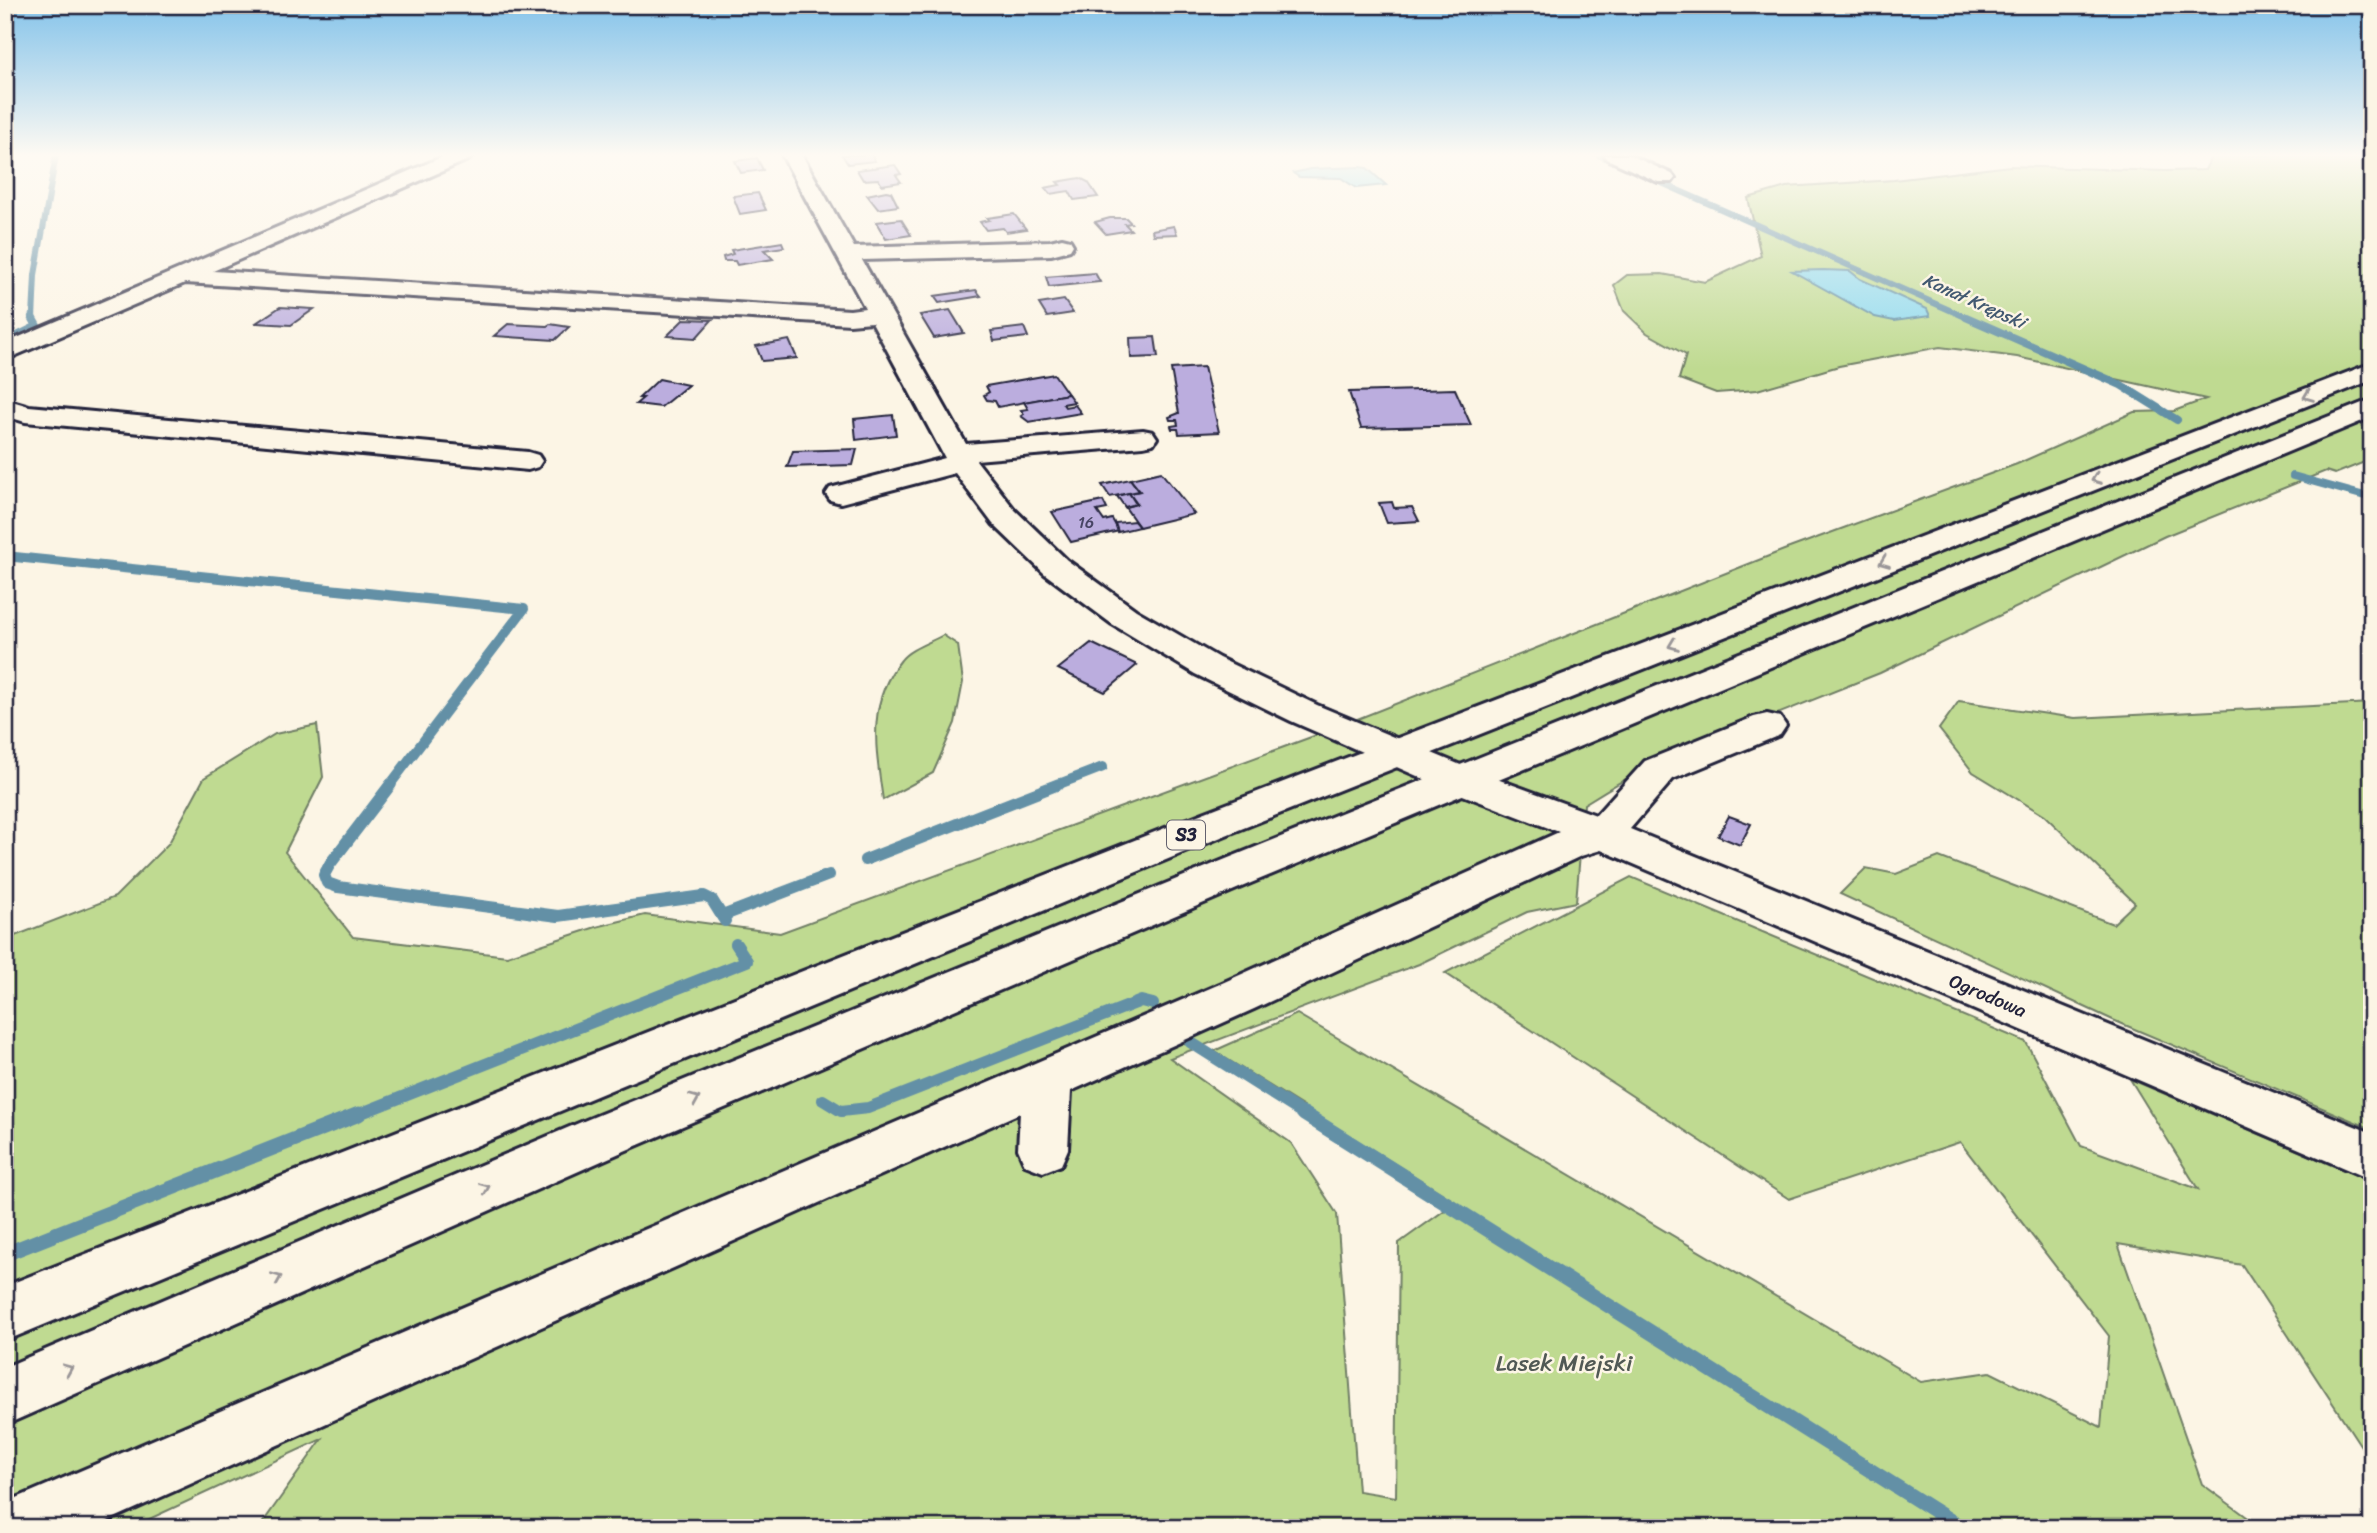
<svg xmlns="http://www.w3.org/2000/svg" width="2377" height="1533" viewBox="0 0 2377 1533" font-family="Sriracha,sans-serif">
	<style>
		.green { fill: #bfda91; stroke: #707e66; stroke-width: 2 }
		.water { fill: #8ed9ee; stroke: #6390a6; stroke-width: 2 }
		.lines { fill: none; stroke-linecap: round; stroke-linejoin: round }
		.stream-far4 { stroke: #6390a6; stroke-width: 6 }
		.stream-far3 { stroke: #6390a6; stroke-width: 8 }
		.stream-far2 { stroke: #6390a6; stroke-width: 10 }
		.stream-far1 { stroke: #6390a6; stroke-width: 12 }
		.stream { stroke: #6390a6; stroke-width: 15 }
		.building { fill: #bbadde; stroke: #22223b; stroke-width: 2 }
		.minor-casing { stroke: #22223b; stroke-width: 6 }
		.highway-casing { stroke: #22223b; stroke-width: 6 }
		.minor { fill: #fcf5e5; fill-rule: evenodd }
		.highway { fill: #fcf5e5; fill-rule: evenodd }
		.oneway { stroke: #9a9698 }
		.labels { text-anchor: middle; stroke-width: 5; stroke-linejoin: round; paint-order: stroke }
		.number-label { font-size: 16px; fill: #484564 }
		.far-water-label { font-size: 18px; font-style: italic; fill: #425971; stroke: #fcf5e5 }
		.shield { fill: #fcf5e5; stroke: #63616e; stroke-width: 2 }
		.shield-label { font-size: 18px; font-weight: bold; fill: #22223b }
		.street-label { font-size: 19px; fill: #22223b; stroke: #fcf5e5 }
		.near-park-label { font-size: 23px; fill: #515955; stroke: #fcf5e5 }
	</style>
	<rect width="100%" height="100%" fill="#fcf5e5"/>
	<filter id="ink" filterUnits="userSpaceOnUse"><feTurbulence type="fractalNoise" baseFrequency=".0143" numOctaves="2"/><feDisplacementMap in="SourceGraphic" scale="14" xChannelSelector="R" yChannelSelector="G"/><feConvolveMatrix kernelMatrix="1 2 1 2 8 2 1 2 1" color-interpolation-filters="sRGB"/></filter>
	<g filter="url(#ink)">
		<!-- green -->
		<g class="green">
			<path d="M 2212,155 L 2372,155 L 2372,459 L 2335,474 L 2326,471 L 2165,536 L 1880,673 L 1760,721 L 1754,716 C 1692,742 1641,768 1584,804 L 1576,902 L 1527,912 L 1419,964 L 1170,1058 L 1291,1143 L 1337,1214 L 1358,1491 L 1396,1497 L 1399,1243 L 1456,1202 L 1214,1051 L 1297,1014 L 1921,1382 L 1990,1372 L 2101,1427 L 2109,1336 L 1960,1142 L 1789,1199 L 1445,973 L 1631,877 L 2026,1042 L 2081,1146 L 2198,1189 L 2130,1079 L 2372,1182 L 2372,1463 L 2242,1265 L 2118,1244 L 2202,1484 L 2262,1528 L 259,1528 L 322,1439 L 130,1528 L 5,1528 L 5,934 L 15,936 L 115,897 L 169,843 L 204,778 L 275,734 L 317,725 L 323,777 L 285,852 L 353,937 L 507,956 L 596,927 L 645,915 L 780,933 L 1322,733 L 1784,550 L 2017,464 L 2134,412 L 2174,411 L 2206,399 L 2017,357 L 1940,347 L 1839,366 L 1757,390 L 1716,393 L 1679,379 L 1686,355 L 1647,333 L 1624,311 L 1614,285 L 1627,275 L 1662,274 L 1705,282 L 1761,256 L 1748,198 L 1786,187 L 1894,180 L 2010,166 L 2166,171 L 2205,170 Z"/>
			<path d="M 943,635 L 958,645 L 963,682 L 955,723 L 933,773 L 883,800 C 876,750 866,703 901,660 C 909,649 931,642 943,635 Z"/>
			<polygon points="1959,701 2075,718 2372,703 2372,1129 2113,1020 1840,894 1866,868 1896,874 1939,857 2113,924 2135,903 2045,816 1973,772 1939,729"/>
		</g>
		<!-- water -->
		<g class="water">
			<polygon points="1360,167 1367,168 1386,185 1356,188 1341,178 1299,177 1293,173 1310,169"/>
			<polygon points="1823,270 1850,271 1860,279 1927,309 1930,316 1894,321 1875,317 1792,271"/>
		</g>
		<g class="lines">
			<!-- stream-far4 -->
			<g class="stream-far4">
				<polyline points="1598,155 1619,164"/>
				<polyline points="1646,176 1970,319"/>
				<polyline points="33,319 35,275 56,155"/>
			</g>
			<!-- stream-far3 -->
			<g class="stream-far3">
				<polyline points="1966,317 2121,385 2177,420"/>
				<polyline points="5,342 37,326 32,317"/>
				<polyline points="2293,476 2372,498"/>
			</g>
			<!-- stream-far2 -->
			<g class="stream-far2">
				<polyline points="5,556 524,609 389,786"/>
				<polyline points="1054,786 1103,767"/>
			</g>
			<!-- stream-far1 -->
			<g class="stream-far1">
				<polyline points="391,784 330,864 324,875 327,883 338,887 558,916 704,896 712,900 725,921"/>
				<polyline points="865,860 1059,784"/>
				<polyline points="722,916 829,875"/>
				<polyline points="1190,1042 1307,1116"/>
				<polyline points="823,1100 841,1111 868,1108 1141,1001 1153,1004"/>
				<polyline points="354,1116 747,961 736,944"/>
			</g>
			<!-- stream -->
			<g class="stream">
				<polyline points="1304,1114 1962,1528"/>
				<polyline points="5,1254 359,1114"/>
			</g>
		</g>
		<!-- building -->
		<g class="building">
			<polygon points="842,155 872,155 875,161 848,164"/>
			<polygon points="757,158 763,170 741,173 735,161"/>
			<polygon points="895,165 901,174 896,175 901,182 882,185 878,179 863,180 857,170"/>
			<polygon points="1080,178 1088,182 1098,197 1074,200 1069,191 1050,194 1045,188 1060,185 1057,182"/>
			<polygon points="886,191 891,192 898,206 878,209 867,195"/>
			<polygon points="758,193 766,210 740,214 733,196"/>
			<polygon points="1014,214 1026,229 1006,232 1003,228 986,230 980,222 989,220 987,218"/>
			<polygon points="1110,218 1126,218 1131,223 1125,224 1131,230 1106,234 1095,222"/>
			<polygon points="901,219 911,235 886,239 876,222"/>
			<polygon points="1174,226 1177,234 1153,235 1152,230"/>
			<polygon points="782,242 784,247 764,250 773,259 737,265 735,261 724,261 723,257 733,254 731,250"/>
			<polygon points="1095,273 1100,282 1049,287 1046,277"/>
			<polygon points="976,290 981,296 939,303 934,296"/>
			<polygon points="1064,300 1073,313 1047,317 1039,304"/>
			<polygon points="280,307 314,309 291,325 256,323"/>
			<polygon points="950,310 964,333 934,338 920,315"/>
			<polygon points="684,319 712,320 696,338 667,336"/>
			<polygon points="508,324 547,326 550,324 569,327 555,340 494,336"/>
			<polygon points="1024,327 1028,337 994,341 991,331"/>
			<polygon points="1155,337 1158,357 1131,358 1130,338"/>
			<polygon points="789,340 797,358 762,361 756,346"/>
			<polygon points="1204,367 1219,432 1179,434 1178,429 1172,429 1171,426 1178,425 1177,420 1170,420 1169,417 1179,413 1171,369"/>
			<polygon points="1054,374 1068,394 998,407 995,401 987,400 984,395 989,392 986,386"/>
			<polygon points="659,379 688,385 661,407 636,404 643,398 639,398"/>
			<polygon points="1455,389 1471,425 1361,428 1349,392"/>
			<polygon points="1068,394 1074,402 1063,404 1065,407 1075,405 1081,413 1029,422 1021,416 1024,414 1021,410 1028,409 1024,402"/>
			<polygon points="893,415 896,435 856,440 854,419"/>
			<polygon points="857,449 853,465 787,467 793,451"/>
			<polygon points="1161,472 1194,514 1139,527 1125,507 1137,504 1129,493 1140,491 1130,479"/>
			<polygon points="1130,479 1139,491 1110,497 1102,485"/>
			<polygon points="1129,493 1136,504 1125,507 1117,496"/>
			<polygon points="1103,501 1107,509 1097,511 1104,521 1112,519 1119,531 1071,542 1052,512"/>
			<polygon points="1392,502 1394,508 1412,507 1419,521 1387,523 1379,503"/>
			<polygon points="1134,521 1139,527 1118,532 1115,523"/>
			<polygon points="1091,643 1137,665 1105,692 1058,669"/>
			<polygon points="1729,816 1751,824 1740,845 1718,836"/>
		</g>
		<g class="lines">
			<!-- minor casing -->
			<g class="minor-casing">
				<g id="minor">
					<polygon points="447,155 473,155 470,159 213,271 850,310 865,308 782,155 802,155 854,247 1050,241 1062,238 1070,240 1073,245 1070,250 1051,255 862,260 966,444 1143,430 1153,432 1157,438 1153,444 1143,446 976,460 1015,510 1067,560 1136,610 1219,658 1317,705 1475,771 1596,815 1645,761 1754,717 1767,714 1780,717 1786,726 1780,735 1673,779 1630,829 2372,1133 2372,1180 1601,850 1581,856 1254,1009 1071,1091 1068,1149 1061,1165 1043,1172 1025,1165 1018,1149 1020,1113 92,1528 5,1528 5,1503 1222,983 1559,832 1447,789 1291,721 1195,674 1112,624 1045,574 993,524 955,473 841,503 830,500 826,494 830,488 945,458 872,322 850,324 185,283 5,360 5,343"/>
					<polygon points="1604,155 1630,155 1672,174 1675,178 1672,182 1658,182 1607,159"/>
					<polygon points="5,399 29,406 528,452 538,455 542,461 538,467 528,470 25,422 5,416"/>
				</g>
			</g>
			<!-- highway casing -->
			<g class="highway-casing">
				<g id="highway">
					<polygon points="2372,363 2372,380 1231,833 5,1341 5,1286 1203,813"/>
					<polygon points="2372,399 2372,417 1251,883 622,1152 5,1425 5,1367 586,1120 1221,861"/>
				</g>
			</g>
			<!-- minor -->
			<use href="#minor" class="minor"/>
			<!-- highway -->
			<use href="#highway" class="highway"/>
		</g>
		<!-- one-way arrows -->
		<defs><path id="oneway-chevron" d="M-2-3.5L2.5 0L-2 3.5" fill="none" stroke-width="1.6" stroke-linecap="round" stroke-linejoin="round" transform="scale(1.75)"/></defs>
		<g class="oneway">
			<use href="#oneway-chevron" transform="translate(2308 396) rotate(159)"/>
			<use href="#oneway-chevron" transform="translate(2096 479) rotate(159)"/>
			<use href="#oneway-chevron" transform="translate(1884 562) rotate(159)"/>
			<use href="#oneway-chevron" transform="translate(1673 645) rotate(159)"/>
			<use href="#oneway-chevron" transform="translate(695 1099) rotate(-23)"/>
			<use href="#oneway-chevron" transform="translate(485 1188) rotate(-23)"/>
			<use href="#oneway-chevron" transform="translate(277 1278) rotate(-23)"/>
			<use href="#oneway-chevron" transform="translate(68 1369) rotate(-23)"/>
		</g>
	</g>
	<!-- sky -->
	<linearGradient id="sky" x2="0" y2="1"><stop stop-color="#84c3ea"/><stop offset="0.42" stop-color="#fefaf3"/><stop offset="1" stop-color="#fefaf3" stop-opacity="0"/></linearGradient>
	<rect width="2377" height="369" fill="url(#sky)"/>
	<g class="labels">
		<!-- number labels -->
		<g class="number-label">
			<text x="1086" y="528">16</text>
		</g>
		<!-- far-water labels -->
		<g class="far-water-label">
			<text transform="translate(1974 301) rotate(24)" y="6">Kanał Krępski</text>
		</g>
		<!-- shield labels -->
		<rect class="shield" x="1167" y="820.5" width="38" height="29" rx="5"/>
		<g class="shield-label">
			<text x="1186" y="841">S3</text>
		</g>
		<!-- street labels -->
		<g class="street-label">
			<text transform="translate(1988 995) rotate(23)" y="7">Ogrodowa</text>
		</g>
		<!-- near-park labels -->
		<g class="near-park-label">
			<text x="1564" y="1371">Lasek Miejski</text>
		</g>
	</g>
	<!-- margin -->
	<rect width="2377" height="1533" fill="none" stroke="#fcf5e5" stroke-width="28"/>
	<rect x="14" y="14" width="2349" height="1505" fill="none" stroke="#22223b" stroke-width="2.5" filter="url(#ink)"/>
</svg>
